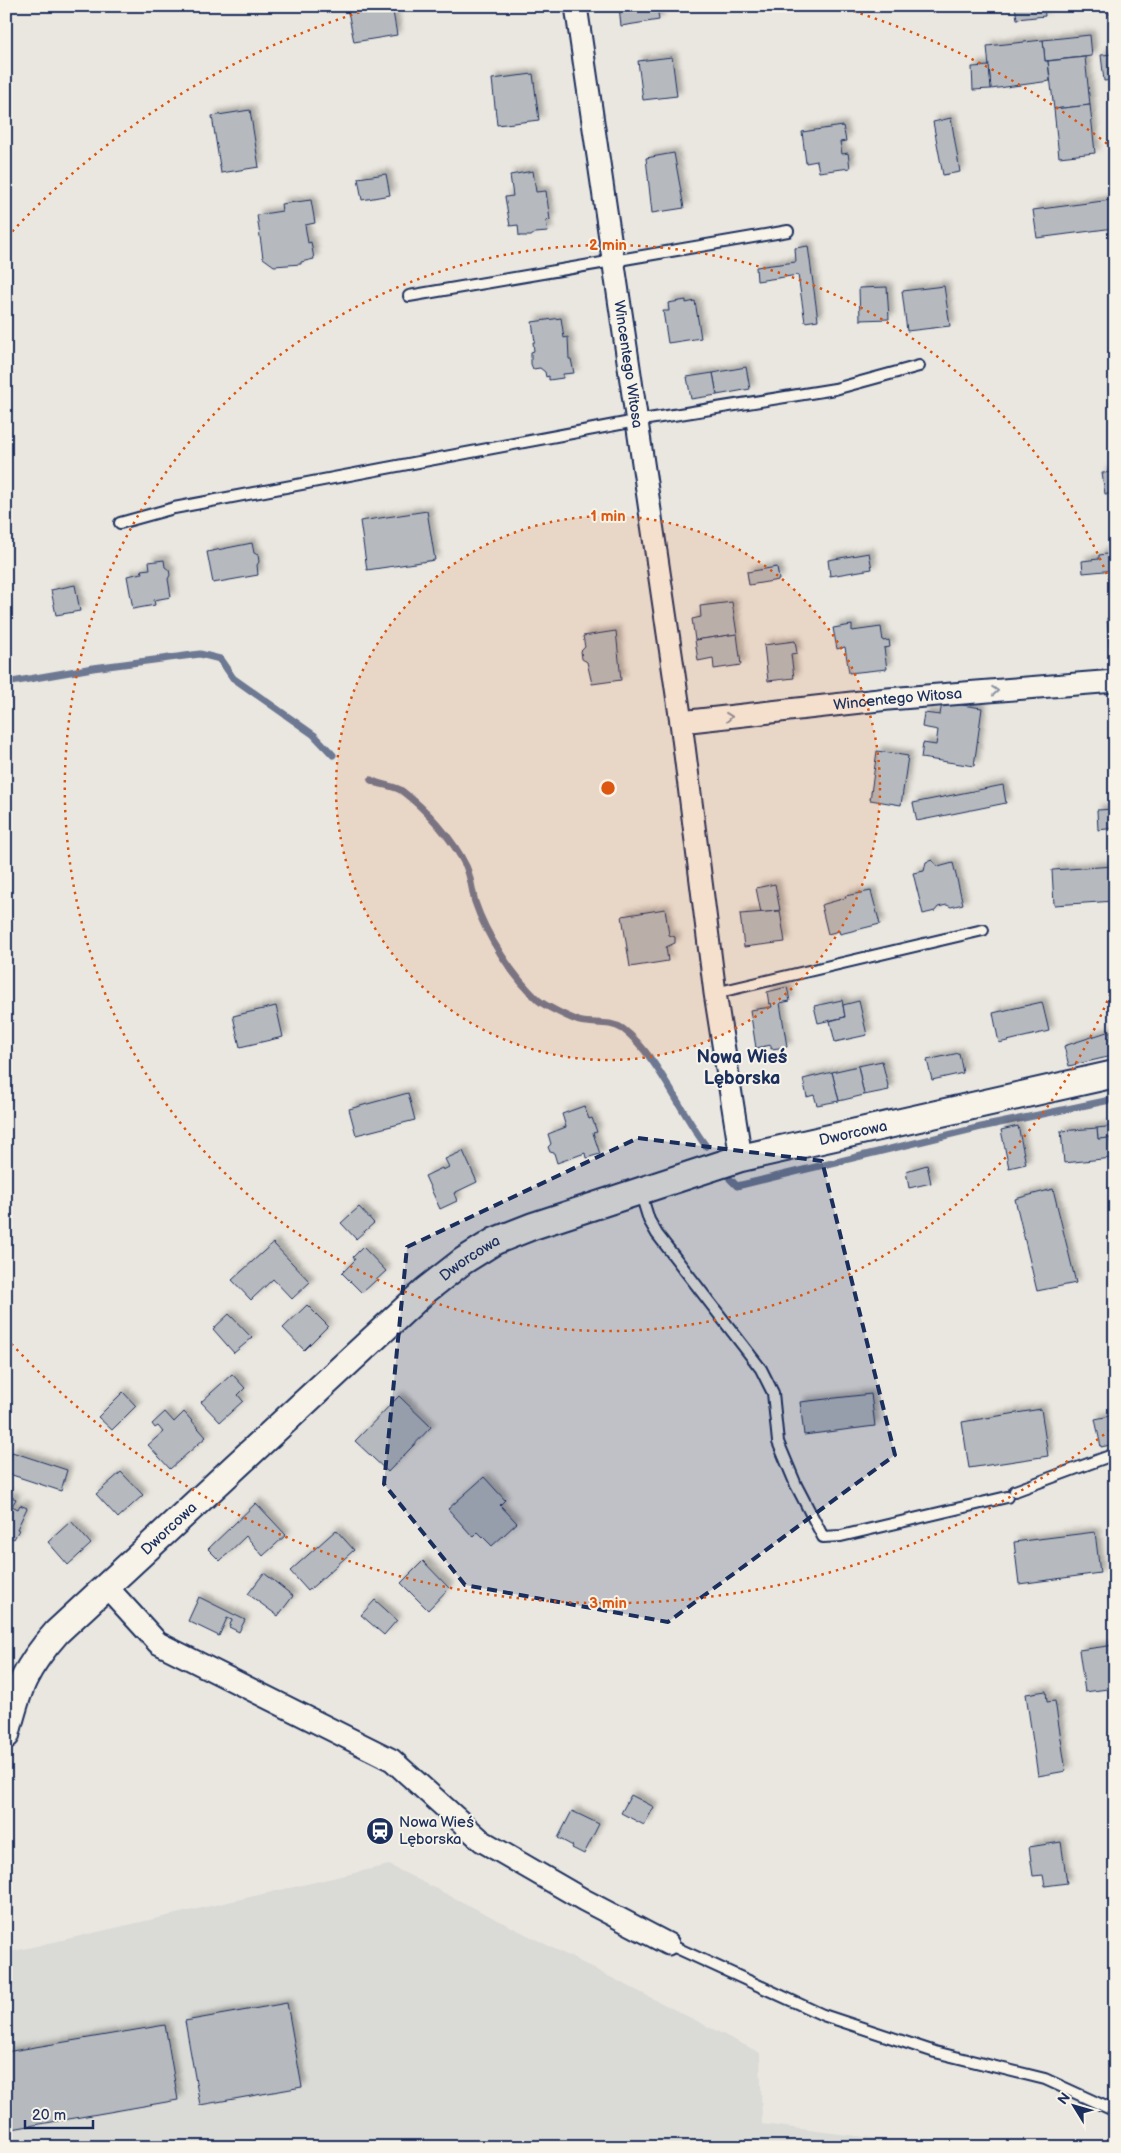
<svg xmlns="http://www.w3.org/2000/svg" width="1121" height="2153" viewBox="0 0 1121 2153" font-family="'Balsamiq Sans',sans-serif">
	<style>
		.built { fill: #dadad6 }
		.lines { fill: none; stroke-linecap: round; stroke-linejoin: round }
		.stream { stroke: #6d7892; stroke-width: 7 }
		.building { fill: #b6babf; stroke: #1b2f5e; filter: url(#shadow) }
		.service-casing { stroke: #1b2f5e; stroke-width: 14 }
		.minor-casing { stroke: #1b2f5e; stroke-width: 25 }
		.tertiary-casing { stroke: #1b2f5e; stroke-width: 30 }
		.service { stroke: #f7f3e8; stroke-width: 10 }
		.minor { stroke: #f7f3e8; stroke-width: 21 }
		.tertiary { stroke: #f7f3e8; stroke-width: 26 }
		.oneway { stroke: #8991a3 }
		.marked { fill: #1b2f5e; fill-opacity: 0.2; stroke: #1b2f5e; stroke-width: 4; stroke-dasharray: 10 6; stroke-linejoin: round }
		.ring { fill: none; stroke: #de5710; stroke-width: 2.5; stroke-dasharray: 2.5 5 }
		.labels { text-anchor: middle; stroke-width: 4; stroke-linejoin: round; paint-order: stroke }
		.street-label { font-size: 15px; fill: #1b2f5e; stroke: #f7f3e8 }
		.poi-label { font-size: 15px; fill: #1b2f5e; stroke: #f7f3e8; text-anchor: start }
		.quarter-label { font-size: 18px; font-weight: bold; fill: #1b2f5e; stroke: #f7f3e8 }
		.centre { fill: #de5710; stroke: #f7f3e8; stroke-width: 2.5 }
		.ring-label { font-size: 15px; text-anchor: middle; font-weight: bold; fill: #de5710; stroke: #f7f3e8; stroke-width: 4; stroke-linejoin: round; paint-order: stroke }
	</style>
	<defs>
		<filter id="shadow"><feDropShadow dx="4.5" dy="-4.5" stdDeviation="2.5" flood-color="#0004"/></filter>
	</defs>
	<rect width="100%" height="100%" fill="#eae7e0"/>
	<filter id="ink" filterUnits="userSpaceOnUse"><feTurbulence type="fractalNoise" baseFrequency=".02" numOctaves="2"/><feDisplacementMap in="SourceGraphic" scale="10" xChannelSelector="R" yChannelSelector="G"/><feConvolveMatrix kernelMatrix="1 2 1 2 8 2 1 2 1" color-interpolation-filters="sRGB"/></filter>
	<g filter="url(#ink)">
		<!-- built -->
		<polygon class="built" points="389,1865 760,2053 762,2124 927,2145 927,2147 6,2147 6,1953"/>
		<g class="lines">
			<!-- stream -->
			<g class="stream">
				<polyline points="6,683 93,668 200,654 220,659 233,678 314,735 333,755"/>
				<path d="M 371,780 C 380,786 394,785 402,791 C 427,810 452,838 466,866 C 471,877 472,891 475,902 C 486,935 513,977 538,1000 C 545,1006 570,1018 579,1021 C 593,1025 609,1020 623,1029 C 655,1052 681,1113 706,1146"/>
				<polyline points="730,1179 737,1186 981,1127 1115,1099"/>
			</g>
		</g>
		<!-- building -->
		<g class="building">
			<polygon points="347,6 392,6 397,35 354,42"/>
			<polygon points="619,6 657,6 659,20 621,26"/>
			<polygon points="1015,6 1044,6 1045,16 1017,19"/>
			<polygon points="1108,6 1115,6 1115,14 1109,14"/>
			<polygon points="1109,14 1115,14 1115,47 1112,40"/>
			<polygon points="1090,35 1092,56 1045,61 1043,40"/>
			<polygon points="1043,40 1045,61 1048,61 1050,81 991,89 987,46"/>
			<polygon points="1115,54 1113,80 1104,81 1101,55"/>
			<polygon points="672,57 677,96 643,100 638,61"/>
			<polygon points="1085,57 1090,105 1054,109 1048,61"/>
			<polygon points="989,66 991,89 973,90 972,67"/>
			<polygon points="533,74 539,120 497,125 492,79"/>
			<polygon points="1090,105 1095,153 1059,157 1054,109"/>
			<polygon points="250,110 259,167 221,173 212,116"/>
			<polygon points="951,118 960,172 943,175 933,122"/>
			<polygon points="843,126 846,141 840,142 842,154 848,153 850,168 819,172 817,161 806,163 802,132"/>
			<polygon points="674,153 684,208 652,213 646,158"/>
			<polygon points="533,171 536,192 546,191 550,220 546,221 548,232 535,233 531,236 519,236 518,225 510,226 505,197 513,196 510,175"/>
			<polygon points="386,174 390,195 362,200 358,178"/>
			<polygon points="311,200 315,223 305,225 308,243 311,242 314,259 301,262 301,264 274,266 263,258 257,215 282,211 281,204"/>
			<polygon points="1111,200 1114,228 1037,238 1033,210"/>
			<polygon points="808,246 818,320 805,322 798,275 757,281 756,267 796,262 795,248"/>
			<polygon points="944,286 950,326 907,331 902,291"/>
			<polygon points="887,287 889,319 860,320 859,288"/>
			<polygon points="686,300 686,303 695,301 701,338 668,343 663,311 669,311 668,303"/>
			<polygon points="561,318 564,338 568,337 569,359 571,359 574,373 563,374 563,378 549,380 549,376 546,377 545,372 540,368 533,369 531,364 531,352 534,351 533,342 535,342 532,322"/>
			<polygon points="746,367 750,389 717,395 713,373"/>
			<polygon points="713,373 717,395 691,399 687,377"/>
			<polygon points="1115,472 1115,493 1105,494 1102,473"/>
			<polygon points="427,511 435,560 367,570 360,521"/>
			<polygon points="252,543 254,553 258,555 259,562 257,565 258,575 213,583 207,552"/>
			<polygon points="869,553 872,569 830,576 828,560"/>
			<polygon points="1115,553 1115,570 1083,573 1082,561 1099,559 1099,555"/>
			<polygon points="164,560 165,567 169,570 170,575 168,579 171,597 154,600 155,605 133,609 127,576 142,573 141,570 150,569 149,562"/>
			<polygon points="777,567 779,580 749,585 747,572"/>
			<polygon points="75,585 80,611 56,615 51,590"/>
			<polygon points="732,602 737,634 695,640 692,619 701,617 700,606"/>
			<polygon points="1115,617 1115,645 1109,646 1107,618"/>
			<polygon points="852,625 852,631 881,627 883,641 889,640 890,647 884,648 887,669 849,673 845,647 837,649 833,628"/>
			<polygon points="616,631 621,680 592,684 587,662 582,659 581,651 585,647 583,636"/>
			<polygon points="737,634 741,665 714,669 713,658 698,661 695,640"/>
			<polygon points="795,641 797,653 791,654 794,678 768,681 764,645"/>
			<polygon points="942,702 982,708 974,766 921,758 923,743 936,745 938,730 922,727 924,713 940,715"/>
			<polygon points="877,751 908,756 901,805 870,800"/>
			<polygon points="1003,785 1006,803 917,821 913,803"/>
			<polygon points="1115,809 1115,828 1098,830 1097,810"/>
			<polygon points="932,860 938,867 953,863 963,904 951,907 947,905 938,907 935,911 923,914 913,873 924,871 926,862"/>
			<polygon points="1115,866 1115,901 1054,905 1052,870"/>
			<polygon points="775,884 780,910 761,913 756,888"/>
			<polygon points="871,891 880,924 840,934 839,931 828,934 821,905 846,898 845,896"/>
			<polygon points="665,909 669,935 675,937 675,943 666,947 668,961 630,967 622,916"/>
			<polygon points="780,911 785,942 744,947 740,914"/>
			<polygon points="787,987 790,1001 780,1003 787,1047 771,1049 771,1045 756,1048 750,1010 772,1007 771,1003 769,1004 767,992"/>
			<polygon points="842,1000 845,1017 818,1023 814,1006"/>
			<polygon points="859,1001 867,1035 835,1042 830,1021 845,1017 843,1005"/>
			<polygon points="1042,1002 1049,1031 999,1043 993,1013"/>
			<polygon points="276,1006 283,1037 240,1047 233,1016"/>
			<polygon points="1110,1031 1112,1056 1069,1066 1064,1046"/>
			<polygon points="1110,1031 1115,1031 1115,1056 1112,1056"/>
			<polygon points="959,1053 963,1073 932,1080 927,1060"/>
			<polygon points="882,1061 889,1090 864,1095 858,1066"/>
			<polygon points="858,1066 864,1095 839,1101 832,1072"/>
			<polygon points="832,1072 839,1101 817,1105 814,1095 807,1097 803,1079"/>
			<polygon points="408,1093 415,1120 356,1135 349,1109"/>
			<polygon points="584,1106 589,1119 592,1118 597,1132 593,1133 600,1154 586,1158 585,1153 557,1163 554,1153 550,1152 548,1147 551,1144 548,1134 566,1127 562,1114"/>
			<polygon points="1018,1126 1026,1164 1009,1168 1001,1130"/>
			<polygon points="1115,1126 1115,1158 1112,1158 1110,1138 1098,1139 1097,1128"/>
			<polygon points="1097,1128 1098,1139 1110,1138 1112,1158 1064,1163 1061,1131"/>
			<polygon points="463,1151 477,1182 454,1193 457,1201 440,1209 425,1176 442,1168 443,1170 449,1167 445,1159"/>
			<polygon points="927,1165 931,1183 909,1188 906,1171"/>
			<polygon points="1053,1189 1076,1283 1037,1291 1015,1199"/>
			<polygon points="359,1207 374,1223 356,1239 341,1223"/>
			<polygon points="273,1243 310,1282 292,1299 273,1279 251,1300 232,1280"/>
			<polygon points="363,1247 386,1271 362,1293 342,1273 355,1260 353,1257"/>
			<polygon points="307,1305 328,1326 304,1350 283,1328"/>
			<polygon points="229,1314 252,1338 234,1353 213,1329"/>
			<polygon points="232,1374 245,1388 238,1395 243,1401 220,1422 201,1402"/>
			<polygon points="123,1392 136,1406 112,1430 98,1417"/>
			<polygon points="871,1394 875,1426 804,1435 800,1402"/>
			<polygon points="399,1396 431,1427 388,1472 355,1441"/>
			<polygon points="1041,1409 1048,1456 969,1468 962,1422"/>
			<polygon points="165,1412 174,1422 184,1412 206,1437 170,1469 148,1445 163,1432 158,1426 155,1428 152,1424"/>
			<polygon points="1115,1415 1115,1444 1101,1447 1095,1419"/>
			<polygon points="12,1452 67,1470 61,1491 6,1473"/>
			<polygon points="121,1472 143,1495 118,1518 96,1494"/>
			<polygon points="484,1477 505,1500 500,1505 517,1523 492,1546 478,1532 473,1537 448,1509"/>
			<polygon points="6,1495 16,1499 12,1506 18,1509 20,1505 27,1508 17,1529 19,1530 14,1539 6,1535"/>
			<polygon points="256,1503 286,1535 263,1556 246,1536 220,1561 208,1549"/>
			<polygon points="71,1521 91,1544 68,1565 48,1542"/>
			<polygon points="336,1530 354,1550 308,1591 290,1571"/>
			<polygon points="1095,1532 1100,1573 1019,1584 1014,1542"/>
			<polygon points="423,1561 449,1588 428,1610 401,1583"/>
			<polygon points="264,1573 293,1596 278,1616 248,1594"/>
			<polygon points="199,1597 245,1620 239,1632 229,1627 232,1620 227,1618 219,1636 188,1621"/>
			<polygon points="375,1600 397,1620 384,1635 361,1615"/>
			<polygon points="1115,1645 1115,1688 1085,1692 1079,1650"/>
			<polygon points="1046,1691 1047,1702 1055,1701 1066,1771 1038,1776 1026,1694"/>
			<polygon points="631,1795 654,1807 644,1825 621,1813"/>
			<polygon points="572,1811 599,1824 584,1854 572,1848 573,1846 558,1838"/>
			<polygon points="1061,1842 1067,1883 1045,1886 1043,1875 1033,1876 1029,1847"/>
			<polygon points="287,2003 302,2087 200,2105 185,2021"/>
			<polygon points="165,2025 178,2100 6,2130 6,2052"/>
		</g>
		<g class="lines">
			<!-- service casing -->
			<g class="service-casing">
				<g id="service">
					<polyline points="409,296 788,231"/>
					<polyline points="120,523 174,508 636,421 835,389 919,366"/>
					<polyline points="715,993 983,930"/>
					<polyline points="640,1191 649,1220 657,1234 761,1369 773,1393 778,1442 796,1485 823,1537 841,1536 1007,1497"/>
					<polyline points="1015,1491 1115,1454"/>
					<polyline points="668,1944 823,2015 935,2052 1045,2079 1115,2111"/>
				</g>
			</g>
			<!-- minor casing -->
			<g class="minor-casing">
				<g id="minor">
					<path id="s1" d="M 576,6 L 681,722 L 715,993 L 741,1158"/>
					<path id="s2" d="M 681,722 L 888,699 L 1115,681"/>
					<polyline points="106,1586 158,1643 392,1760 482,1841 584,1900 668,1944"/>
				</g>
			</g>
			<!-- tertiary casing -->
			<g class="tertiary-casing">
				<g id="tertiary">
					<path id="s3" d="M 6,1735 C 18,1688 24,1669 57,1632 L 426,1290 L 463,1261 L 495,1241 L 533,1226 L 741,1158 L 1115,1074"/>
				</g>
			</g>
			<!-- service -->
			<use href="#service" class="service"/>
			<!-- minor -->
			<use href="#minor" class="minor"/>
			<!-- tertiary -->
			<use href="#tertiary" class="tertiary"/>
		</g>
		<!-- one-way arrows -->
		<defs><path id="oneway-chevron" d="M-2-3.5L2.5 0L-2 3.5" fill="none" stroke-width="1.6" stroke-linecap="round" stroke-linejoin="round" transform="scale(1.25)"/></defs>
		<g class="oneway">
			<use href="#oneway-chevron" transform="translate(995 691) rotate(-4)"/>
			<use href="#oneway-chevron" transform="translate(729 717) rotate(-6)"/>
		</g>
	</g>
	<!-- marked area -->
	<path class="marked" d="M 638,1138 L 822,1161 L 895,1455 L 668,1622 L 465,1585 L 384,1484 L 407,1247 Z"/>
	<!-- distance rings -->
	<circle cx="608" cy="788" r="272" fill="#de5710" fill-opacity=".12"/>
	<g class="ring">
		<circle cx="608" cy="788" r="272"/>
		<path d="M1113 987A543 543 0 1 1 1113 589"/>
		<path d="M1110 1430A815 815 0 0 1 7 1339M7 237A815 815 0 0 1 377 7M839 7A815 815 0 0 1 1110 146"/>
	</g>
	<!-- icons -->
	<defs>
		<g id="station-disc" transform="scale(1.4375)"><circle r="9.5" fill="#1b2f5e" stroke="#f7f3e8"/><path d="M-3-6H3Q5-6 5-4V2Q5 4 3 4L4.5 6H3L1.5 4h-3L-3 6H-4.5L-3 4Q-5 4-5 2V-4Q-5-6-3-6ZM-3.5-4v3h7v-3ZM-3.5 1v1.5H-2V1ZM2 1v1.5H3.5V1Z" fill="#fff"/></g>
	</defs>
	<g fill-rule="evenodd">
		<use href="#station-disc" x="380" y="1831"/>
	</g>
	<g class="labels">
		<!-- street labels -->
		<g class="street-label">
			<text dy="5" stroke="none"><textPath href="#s1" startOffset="362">Wincentego Witosa</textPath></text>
			<text dy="5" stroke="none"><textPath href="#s2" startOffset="218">Wincentego Witosa</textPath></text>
			<text dy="5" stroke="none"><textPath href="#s3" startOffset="1079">Dworcowa</textPath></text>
			<text dy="5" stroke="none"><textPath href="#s3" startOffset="674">Dworcowa</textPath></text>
			<text dy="5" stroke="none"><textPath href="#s3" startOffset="269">Dworcowa</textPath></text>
		</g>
		<!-- poi labels -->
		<g class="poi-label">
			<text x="399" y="1827">Nowa Wieś<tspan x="399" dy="17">Lęborska</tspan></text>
		</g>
		<!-- quarter labels -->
		<g class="quarter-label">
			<text x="742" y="1063">Nowa Wieś<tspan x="742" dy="21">Lęborska</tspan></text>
		</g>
	</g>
	<circle cx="608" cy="788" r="8" class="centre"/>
	<g class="ring-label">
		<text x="608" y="250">2 min</text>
		<text x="608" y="521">1 min</text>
		<text x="608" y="1608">3 min</text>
	</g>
	<!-- margin -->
	<rect width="1121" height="2153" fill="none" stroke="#f7f3e8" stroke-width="25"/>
	<rect x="12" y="12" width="1096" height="2128" fill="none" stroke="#1b2f5e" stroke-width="2" filter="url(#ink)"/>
	<!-- north arrow -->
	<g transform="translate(1074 2106) rotate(307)" stroke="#f7f3e8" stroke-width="4" paint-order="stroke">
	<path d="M0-4L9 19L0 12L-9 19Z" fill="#1b2f5e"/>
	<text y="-8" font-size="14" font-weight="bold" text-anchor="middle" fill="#1b2f5e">N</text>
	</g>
	<!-- scale -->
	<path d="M25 2120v8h68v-8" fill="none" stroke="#1b2f5e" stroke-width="2.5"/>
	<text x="32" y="2120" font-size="15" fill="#1b2f5e" stroke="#f7f3e8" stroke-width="4" paint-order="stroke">20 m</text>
</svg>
